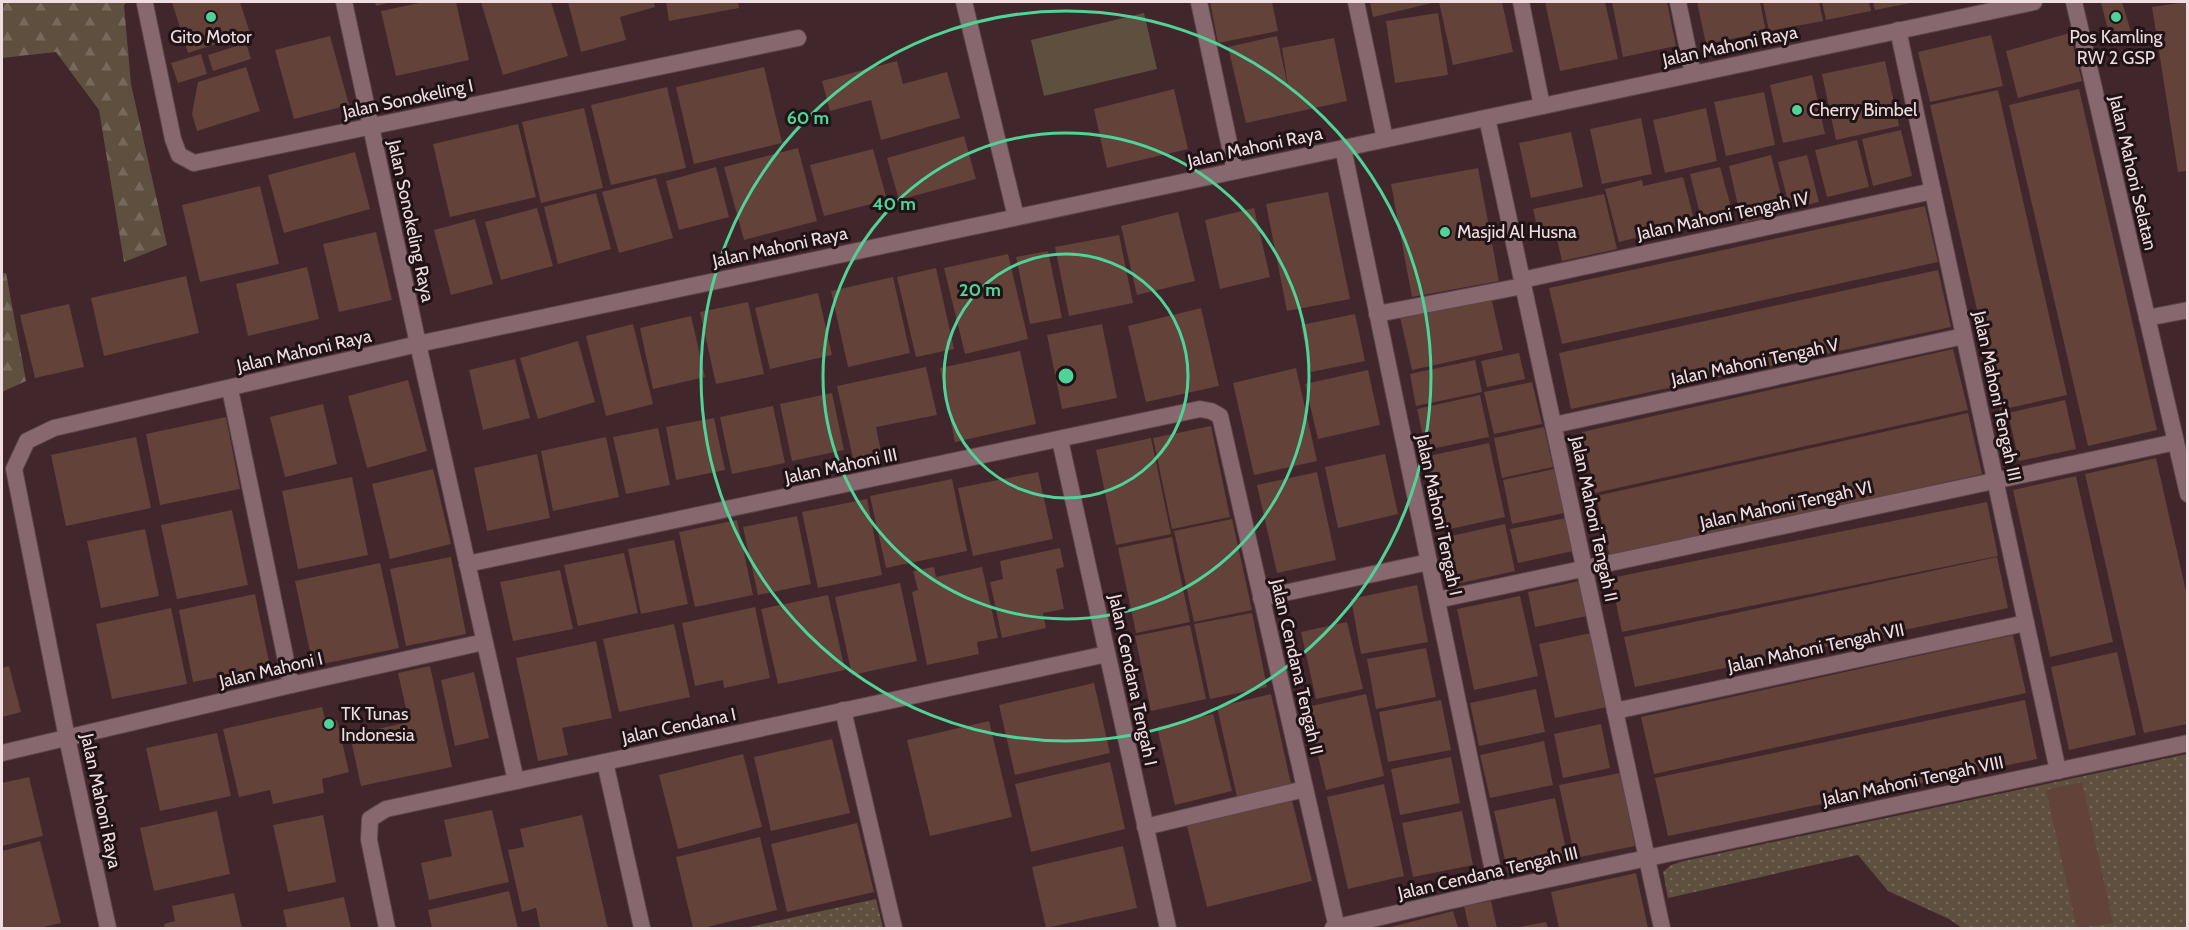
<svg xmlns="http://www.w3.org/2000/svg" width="2189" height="930" viewBox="0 0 2189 930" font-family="Cabin,sans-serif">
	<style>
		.grass { fill: url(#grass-dots) }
		.forest { fill: url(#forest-firs) }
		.park { fill: #5f4f3f }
		.building { fill: #624239 }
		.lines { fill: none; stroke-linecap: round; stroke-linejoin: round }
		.minor-casing { stroke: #5b4449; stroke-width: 18 }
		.minor { stroke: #88686f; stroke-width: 16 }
		.ring { fill: none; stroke: #4fd399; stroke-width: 3 }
		.poi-dot { fill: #4fd399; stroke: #1f1316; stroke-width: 2 }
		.labels { text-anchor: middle; stroke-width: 6; stroke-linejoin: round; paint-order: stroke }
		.poi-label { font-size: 18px; fill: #f0dde1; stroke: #1f1316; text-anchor: start }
		.street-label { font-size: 18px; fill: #f0dde1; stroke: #1f1316 }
		.centre { fill: #4fd399; stroke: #1f1316; stroke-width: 3 }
		.ring-label { font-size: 18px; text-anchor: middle; font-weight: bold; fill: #4fd399; stroke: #1f1316; stroke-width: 6; stroke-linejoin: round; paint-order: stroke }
	</style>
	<defs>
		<pattern id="grass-dots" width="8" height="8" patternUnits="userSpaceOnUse" patternTransform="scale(1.5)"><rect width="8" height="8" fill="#5f4f3f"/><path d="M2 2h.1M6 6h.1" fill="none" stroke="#76685a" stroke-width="1.8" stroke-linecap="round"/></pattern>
		<pattern id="forest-firs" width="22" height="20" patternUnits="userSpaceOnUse" patternTransform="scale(1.5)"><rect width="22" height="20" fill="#5f4f3f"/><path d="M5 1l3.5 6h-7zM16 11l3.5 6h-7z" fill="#76685a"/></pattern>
	</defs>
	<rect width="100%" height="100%" fill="#41262c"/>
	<!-- grass -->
	<g class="grass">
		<polygon points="2187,754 2187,928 1962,928 1949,919 1888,891 1858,855 1668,898 1663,872 1671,865 1684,861"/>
		<polygon points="876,899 883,928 745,928"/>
	</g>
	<!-- forest -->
	<g class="forest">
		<polygon points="2,2 127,2 124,5 131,84 167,245 124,262 99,110 56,52 2,58"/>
		<polygon points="2,273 6,273 26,381 2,392"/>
	</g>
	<!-- park -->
	<polygon class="park" points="1144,13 1157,69 1044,96 1031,40"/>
	<!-- building -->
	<g class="building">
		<polygon points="172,2 240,2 250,33 188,53"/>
		<polygon points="375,2 391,2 376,6"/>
		<polygon points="424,2 456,2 469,60 396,76 381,11"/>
		<polygon points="481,2 551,2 568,56 503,75"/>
		<polygon points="568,2 654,2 655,7 620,17 626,40 581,52"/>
		<polygon points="666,2 738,2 739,8 669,21"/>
		<polygon points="1210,2 1272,2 1278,31 1218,43"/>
		<polygon points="1370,2 1432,2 1432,3 1373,17"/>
		<polygon points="1439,2 1502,2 1513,52 1453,65"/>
		<polygon points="1545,2 1605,2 1618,59 1560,71"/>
		<polygon points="1612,2 1667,2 1676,46 1623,57"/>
		<polygon points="1697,2 1760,2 1766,32 1706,44"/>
		<polygon points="1763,2 1819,2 1823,21 1769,31"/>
		<polygon points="1822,2 1869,2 1871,11 1826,20"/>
		<polygon points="1873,2 1911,2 1911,3 1875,10"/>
		<polygon points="2107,2 2122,2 2131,32 2110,37 2101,3"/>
		<polygon points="2186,2 2187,171 2178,172 2152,7"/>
		<polygon points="1438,13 1448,75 1395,83 1386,21"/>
		<polygon points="2070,33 2082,81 2018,98 2006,51"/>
		<polygon points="1991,35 2003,86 1930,102 1918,52"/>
		<polygon points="330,36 349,105 294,119 275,50"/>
		<polygon points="1277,36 1289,92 1282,48 1334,38 1347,101 1246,123 1228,47"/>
		<polygon points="246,43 251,59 213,71 208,55"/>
		<polygon points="201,54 207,74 178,83 171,63"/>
		<polygon points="897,61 903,84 947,72 960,118 881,140 871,100 830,111 822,81"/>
		<polygon points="1885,61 1899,126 1836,140 1822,74"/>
		<polygon points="246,67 260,111 197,131 192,114 198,82"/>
		<polygon points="764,67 782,143 694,164 676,87"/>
		<polygon points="1812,75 1825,134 1783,143 1770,85"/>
		<polygon points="667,87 686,168 611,185 591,105"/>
		<polygon points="1174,89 1188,149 1107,168 1094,109"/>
		<polygon points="2079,89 2157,430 2088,446 2009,105"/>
		<polygon points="1998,90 2067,395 2000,410 1930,105"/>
		<polygon points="1764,92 1775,145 1726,156 1714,102"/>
		<polygon points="584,108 603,188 541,203 522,122"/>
		<polygon points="1706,108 1717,161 1665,173 1653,120"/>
		<polygon points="1641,118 1652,174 1602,184 1590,129"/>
		<polygon points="518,124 536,197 450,217 433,144"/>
		<polygon points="1901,130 1912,176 1873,186 1862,139"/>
		<polygon points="1571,132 1583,187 1531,198 1519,143"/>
		<polygon points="964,136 976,179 899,200 887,158"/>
		<polygon points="1857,140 1869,187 1827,197 1815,150"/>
		<polygon points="798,148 817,221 744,240 724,167"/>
		<polygon points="873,149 887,200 824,216 810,165"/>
		<polygon points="355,152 370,209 284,233 268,175"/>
		<polygon points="1771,155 1785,212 1742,223 1729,166"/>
		<polygon points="1807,155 1819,202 1790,209 1778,162"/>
		<polygon points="716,167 729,217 679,230 666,181"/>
		<polygon points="1720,167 1734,218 1703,226 1690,174"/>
		<polygon points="1478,168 1499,281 1412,297 1391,184"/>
		<polygon points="1683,177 1695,223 1619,242 1605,189 1642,180 1643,186"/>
		<polygon points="656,178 673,238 619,253 602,192"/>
		<polygon points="260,186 279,264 200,282 182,205"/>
		<polygon points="1328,192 1350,299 1287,311 1266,204"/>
		<polygon points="596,193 611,249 558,264 544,207"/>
		<polygon points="1604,194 1617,249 1562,261 1556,235 1540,239 1533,209"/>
		<polygon points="1925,206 1938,262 1562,344 1549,288"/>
		<polygon points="537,208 553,266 501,280 485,222"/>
		<polygon points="1254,208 1270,277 1220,289 1205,220"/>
		<polygon points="1178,212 1195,281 1137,295 1121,226"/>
		<polygon points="475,219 493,284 451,295 434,230"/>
		<polygon points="376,232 392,300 339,312 323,244"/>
		<polygon points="1119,235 1133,303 1069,316 1055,247"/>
		<polygon points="1048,251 1062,318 1030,324 1016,257"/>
		<polygon points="1008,254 1028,339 965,354 944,268"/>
		<polygon points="307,267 319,319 248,336 236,284"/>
		<polygon points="936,268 954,349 916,357 897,277"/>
		<polygon points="1938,270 1951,327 1571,409 1559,353"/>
		<polygon points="186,276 199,333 104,356 91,298"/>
		<polygon points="893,277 910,353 848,367 831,291"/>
		<polygon points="818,293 832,355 770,369 755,308"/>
		<polygon points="1491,297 1503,350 1412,370 1400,317"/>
		<polygon points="748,302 764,374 716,384 700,312"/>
		<polygon points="69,304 84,367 35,378 20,315"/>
		<polygon points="1201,308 1219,386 1146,402 1128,326"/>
		<polygon points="1355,314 1365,361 1311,372 1301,325"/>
		<polygon points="691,316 705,377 653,389 640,328"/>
		<polygon points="633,324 653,404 606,416 586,336"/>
		<polygon points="1102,324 1117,398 1062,409 1047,335"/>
		<polygon points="578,341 595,402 538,419 520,358"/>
		<polygon points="1953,349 1968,410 1595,493 1582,432"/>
		<polygon points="1020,351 1036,424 955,442 940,368"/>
		<polygon points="1519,353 1525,379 1487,387 1481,361"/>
		<polygon points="515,359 530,418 483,430 469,370"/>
		<polygon points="1475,360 1482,392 1416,406 1410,374"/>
		<polygon points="926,367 937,415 876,427 882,457 854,463 837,386"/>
		<polygon points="1296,368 1317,461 1254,475 1233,383"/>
		<polygon points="1368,370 1380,425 1318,439 1305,384"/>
		<polygon points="408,380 427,451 367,468 348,396"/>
		<polygon points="1532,382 1542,424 1494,434 1484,392"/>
		<polygon points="832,393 844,450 792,461 780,404"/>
		<polygon points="1480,395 1489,437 1426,450 1417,409"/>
		<polygon points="2065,400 2076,449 2019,461 2008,413"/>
		<polygon points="323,404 337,464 285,477 270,417"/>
		<polygon points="773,406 785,463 732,474 720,417"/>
		<polygon points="1968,413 1982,474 1610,557 1596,496"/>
		<polygon points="226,417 240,489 160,505 146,434"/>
		<polygon points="714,418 725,470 676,480 666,427"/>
		<polygon points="1211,426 1230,517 1172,529 1153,438"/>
		<polygon points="1544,427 1553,467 1502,478 1494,438"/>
		<polygon points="658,428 670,485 626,494 613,437"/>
		<polygon points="136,437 151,508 66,526 51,455"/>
		<polygon points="606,437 619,497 553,511 541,451"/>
		<polygon points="1151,438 1171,534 1116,545 1096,450"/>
		<polygon points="1489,443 1505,517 1441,531 1424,457"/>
		<polygon points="537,454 550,518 487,531 474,468"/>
		<polygon points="1385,454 1398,514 1338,528 1325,467"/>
		<polygon points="2156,458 2187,596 2187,724 2144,733 2085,474"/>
		<polygon points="433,469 451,544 390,559 372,484"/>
		<polygon points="1554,469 1564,513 1512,524 1503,480"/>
		<polygon points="1038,472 1053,539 973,556 958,488"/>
		<polygon points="1317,472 1336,560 1277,573 1257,485"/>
		<polygon points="2076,476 2113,642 2050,657 2013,490"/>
		<polygon points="352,477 368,555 298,569 282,491"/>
		<polygon points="952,479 967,551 886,568 870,496"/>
		<polygon points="867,499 882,575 818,588 802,512"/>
		<polygon points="1987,502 1998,556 1622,632 1611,578"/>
		<polygon points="232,510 248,585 177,599 161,525"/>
		<polygon points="797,516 811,584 758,595 743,527"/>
		<polygon points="1566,518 1573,551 1518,563 1510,529"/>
		<polygon points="1232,519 1252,610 1194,622 1174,531"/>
		<polygon points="737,520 753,595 695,607 679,532"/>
		<polygon points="1505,524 1515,571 1452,585 1442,538"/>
		<polygon points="145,529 159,596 101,608 87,541"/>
		<polygon points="1172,537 1190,622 1136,633 1118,548"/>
		<polygon points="674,540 688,604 641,614 628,549"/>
		<polygon points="1060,548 1064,567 1056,569 1064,609 1043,613 1046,628 1002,638 990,582 1003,579 1000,561"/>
		<polygon points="624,553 638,613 578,626 564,565"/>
		<polygon points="451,557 466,634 406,646 390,569"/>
		<polygon points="1997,557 2008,608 1635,687 1624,637"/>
		<polygon points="380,563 399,648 313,666 295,581"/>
		<polygon points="934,567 936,577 982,567 998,638 977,642 979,654 927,665 912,592 918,590 913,571"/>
		<polygon points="560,570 573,629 513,641 500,582"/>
		<polygon points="1580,581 1587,616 1535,627 1528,592"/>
		<polygon points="900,583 917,661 852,675 835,597"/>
		<polygon points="1417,585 1428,642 1361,654 1351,599"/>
		<polygon points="255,594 270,667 193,682 179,610"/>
		<polygon points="828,595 845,670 778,684 761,609"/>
		<polygon points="1520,596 1538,676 1474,690 1457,609"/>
		<polygon points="755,607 770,678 724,688 723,680 695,686 682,623"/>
		<polygon points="171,608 187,684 112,699 96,624"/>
		<polygon points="1252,613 1267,687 1210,699 1194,624"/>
		<polygon points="1347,622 1363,689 1316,699 1301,632"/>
		<polygon points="674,624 690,697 619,712 603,639"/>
		<polygon points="1190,625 1206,699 1151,711 1135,636"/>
		<polygon points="1591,633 1607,707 1555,718 1539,644"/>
		<polygon points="2013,635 2026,693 1654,774 1641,717"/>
		<polygon points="596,641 612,718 562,728 568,755 538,761 516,658"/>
		<polygon points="1426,648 1436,697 1376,709 1367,659"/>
		<polygon points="2117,652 2136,735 2069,750 2051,667"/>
		<polygon points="9,666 21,712 2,717 2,668"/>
		<polygon points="430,666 452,767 361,786 350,735 409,722 398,673"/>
		<polygon points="474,672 489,738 455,746 441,680"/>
		<polygon points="1094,683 1110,753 1015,775 999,705"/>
		<polygon points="1536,689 1545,732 1479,746 1470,703"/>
		<polygon points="1271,694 1291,784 1237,797 1217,707"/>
		<polygon points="1366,694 1384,776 1326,790 1307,707"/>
		<polygon points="1441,700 1451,750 1388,762 1379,712"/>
		<polygon points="2025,700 2037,759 1668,836 1655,778"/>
		<polygon points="322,707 326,723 337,720 349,772 322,779 324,793 273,804 270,790 239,797 223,729"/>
		<polygon points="1213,714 1232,791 1175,805 1157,727"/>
		<polygon points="989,721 1012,817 930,836 907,740"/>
		<polygon points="1601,724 1610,768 1563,778 1554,734"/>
		<polygon points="217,733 231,796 160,811 146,748"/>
		<polygon points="832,739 850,813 771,831 754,757"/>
		<polygon points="1544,741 1553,785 1490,798 1480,755"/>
		<polygon points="743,754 762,827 678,849 659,775"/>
		<polygon points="1451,757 1460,803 1400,815 1391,769"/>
		<polygon points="1110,762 1125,829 1031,852 1015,784"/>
		<polygon points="1620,773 1635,846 1575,858 1559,785"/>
		<polygon points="29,777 43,836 2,846 2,783"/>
		<polygon points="2082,782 2113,923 2077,928 2046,790"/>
		<polygon points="1384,784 1404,876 1348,889 1327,797"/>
		<polygon points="1291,796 1312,881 1207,907 1186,822"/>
		<polygon points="1555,798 1568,859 1508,873 1494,811"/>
		<polygon points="492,810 509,882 429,900 421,863 452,856 444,820"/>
		<polygon points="217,811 230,874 154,891 140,828"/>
		<polygon points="1462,811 1473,865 1413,877 1402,823"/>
		<polygon points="323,815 336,882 288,892 273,825"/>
		<polygon points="582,815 608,928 540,928 536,908 522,912 508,850 524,847 520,829"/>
		<polygon points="857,823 874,892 787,912 771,844"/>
		<polygon points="760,837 777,910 703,928 693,928 676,857"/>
		<polygon points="40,841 61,923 39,928 2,928 2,851"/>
		<polygon points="1123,846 1137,908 1046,928 1032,867"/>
		<polygon points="1636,873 1648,928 1559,928 1551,892"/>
		<polygon points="509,891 518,928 432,928 428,910"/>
		<polygon points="234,893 242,928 165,928 164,924 175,921 172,906"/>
		<polygon points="344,897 351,928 287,928 283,910"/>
		<polygon points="1491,901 1497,928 1469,928 1464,906"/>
		<polygon points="1453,911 1458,928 1387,928"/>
		<polygon points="1546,922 1548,928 1519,928 1519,927"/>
	</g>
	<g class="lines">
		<!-- minor casing -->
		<g class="minor-casing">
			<g id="minor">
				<polyline points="344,2 418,344 516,781"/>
				<polyline points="964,2 1016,217"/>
				<polyline points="1199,2 1235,171"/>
				<polyline points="1356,2 1385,139"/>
				<polyline points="1521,2 1542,106"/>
				<polyline points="1678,2 1693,74"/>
				<polyline points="2074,2 2188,494"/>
				<polyline points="145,4 173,139 179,155 194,163 798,38"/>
				<polyline points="1898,30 2058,771"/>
				<polyline points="1487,118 1662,928"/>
				<polyline points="1343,148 1497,890"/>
				<polyline points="1522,280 1933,191"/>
				<polyline points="1377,314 1523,286"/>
				<polyline points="2147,318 2188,310"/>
				<polyline points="230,389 291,685"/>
				<polyline points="1554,425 1964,336"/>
				<polyline points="1060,440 1168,928"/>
				<polyline points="467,564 1200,409 1211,411 1220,416 1337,928"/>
				<polyline points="1261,598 1429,562"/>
				<polyline points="1437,600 2176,442"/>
				<polyline points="843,710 894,928"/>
				<polyline points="1615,711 2026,623"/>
				<polyline points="2,753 291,685 484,642"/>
				<polyline points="605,762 642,928"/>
				<polyline points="1145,827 1305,789"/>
				<polyline points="108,928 67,738 14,469 27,441 54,428 418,344 2034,2"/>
				<polyline points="387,928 369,840 370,819 386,809 1107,654"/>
				<polyline points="1333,928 1497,890 2188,743"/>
			</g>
		</g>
		<!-- minor -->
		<use href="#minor" class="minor"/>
	</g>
	<!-- distance rings -->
	<g class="ring">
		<circle cx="1066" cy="376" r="122"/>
		<circle cx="1066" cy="376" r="243"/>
		<circle cx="1066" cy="376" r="365"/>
	</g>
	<!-- markers -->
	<g class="poi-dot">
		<circle cx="211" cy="17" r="6"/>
		<circle cx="2116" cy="17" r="6"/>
		<circle cx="1797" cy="110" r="6"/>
		<circle cx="1445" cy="232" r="6"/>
		<circle cx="329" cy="724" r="6"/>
	</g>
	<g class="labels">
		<!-- poi labels -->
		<g class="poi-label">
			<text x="211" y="43" text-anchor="middle">Gito Motor</text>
			<text x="2116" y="43" text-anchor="middle">Pos Kamling<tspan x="2116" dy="21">RW 2 GSP</tspan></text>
			<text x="1809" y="116">Cherry Bimbel</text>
			<text x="1457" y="238">Masjid Al Husna</text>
			<text x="341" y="720">TK Tunas<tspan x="341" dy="21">Indonesia</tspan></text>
		</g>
		<!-- street labels -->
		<g class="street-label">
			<text transform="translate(1730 46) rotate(-12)" y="6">Jalan Mahoni Raya</text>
			<text transform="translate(408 99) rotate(-12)" y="6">Jalan Sonokeling I</text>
			<text transform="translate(1255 147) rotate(-12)" y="6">Jalan Mahoni Raya</text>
			<text transform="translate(2133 173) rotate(77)" y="6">Jalan Mahoni Selatan</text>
			<text transform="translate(1723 216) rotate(-12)" y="6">Jalan Mahoni Tengah IV</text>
			<text transform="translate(411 221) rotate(78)" y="6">Jalan Sonokeling Raya</text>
			<text transform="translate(780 247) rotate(-12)" y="6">Jalan Mahoni Raya</text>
			<text transform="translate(304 351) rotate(-13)" y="6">Jalan Mahoni Raya</text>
			<text transform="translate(1755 362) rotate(-12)" y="6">Jalan Mahoni Tengah V</text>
			<text transform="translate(1997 396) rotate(78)" y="6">Jalan Mahoni Tengah III</text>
			<text transform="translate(841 466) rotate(-12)" y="6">Jalan Mahoni III</text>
			<text transform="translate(1786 505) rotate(-12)" y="6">Jalan Mahoni Tengah VI</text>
			<text transform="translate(1439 515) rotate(78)" y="6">Jalan Mahoni Tengah I</text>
			<text transform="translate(1594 519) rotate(78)" y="6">Jalan Mahoni Tengah II</text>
			<text transform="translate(1816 648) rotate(-12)" y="6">Jalan Mahoni Tengah VII</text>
			<text transform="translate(1297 667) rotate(77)" y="6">Jalan Cendana Tengah II</text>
			<text transform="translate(271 670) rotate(-13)" y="6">Jalan Mahoni I</text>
			<text transform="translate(1133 680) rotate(78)" y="6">Jalan Cendana Tengah I</text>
			<text transform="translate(679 726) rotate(-12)" y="6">Jalan Cendana I</text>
			<text transform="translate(1913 781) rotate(-12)" y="6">Jalan Mahoni Tengah VIII</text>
			<text transform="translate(101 801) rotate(78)" y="6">Jalan Mahoni Raya</text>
			<text transform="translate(1488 873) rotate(-13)" y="6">Jalan Cendana Tengah III</text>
		</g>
	</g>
	<circle cx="1066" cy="376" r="9" class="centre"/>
	<g class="ring-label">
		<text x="808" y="124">60 m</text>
		<text x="894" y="210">40 m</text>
		<text x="980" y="296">20 m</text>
	</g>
	<!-- border -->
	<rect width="2189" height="930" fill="none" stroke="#f0dde1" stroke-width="6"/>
</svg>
